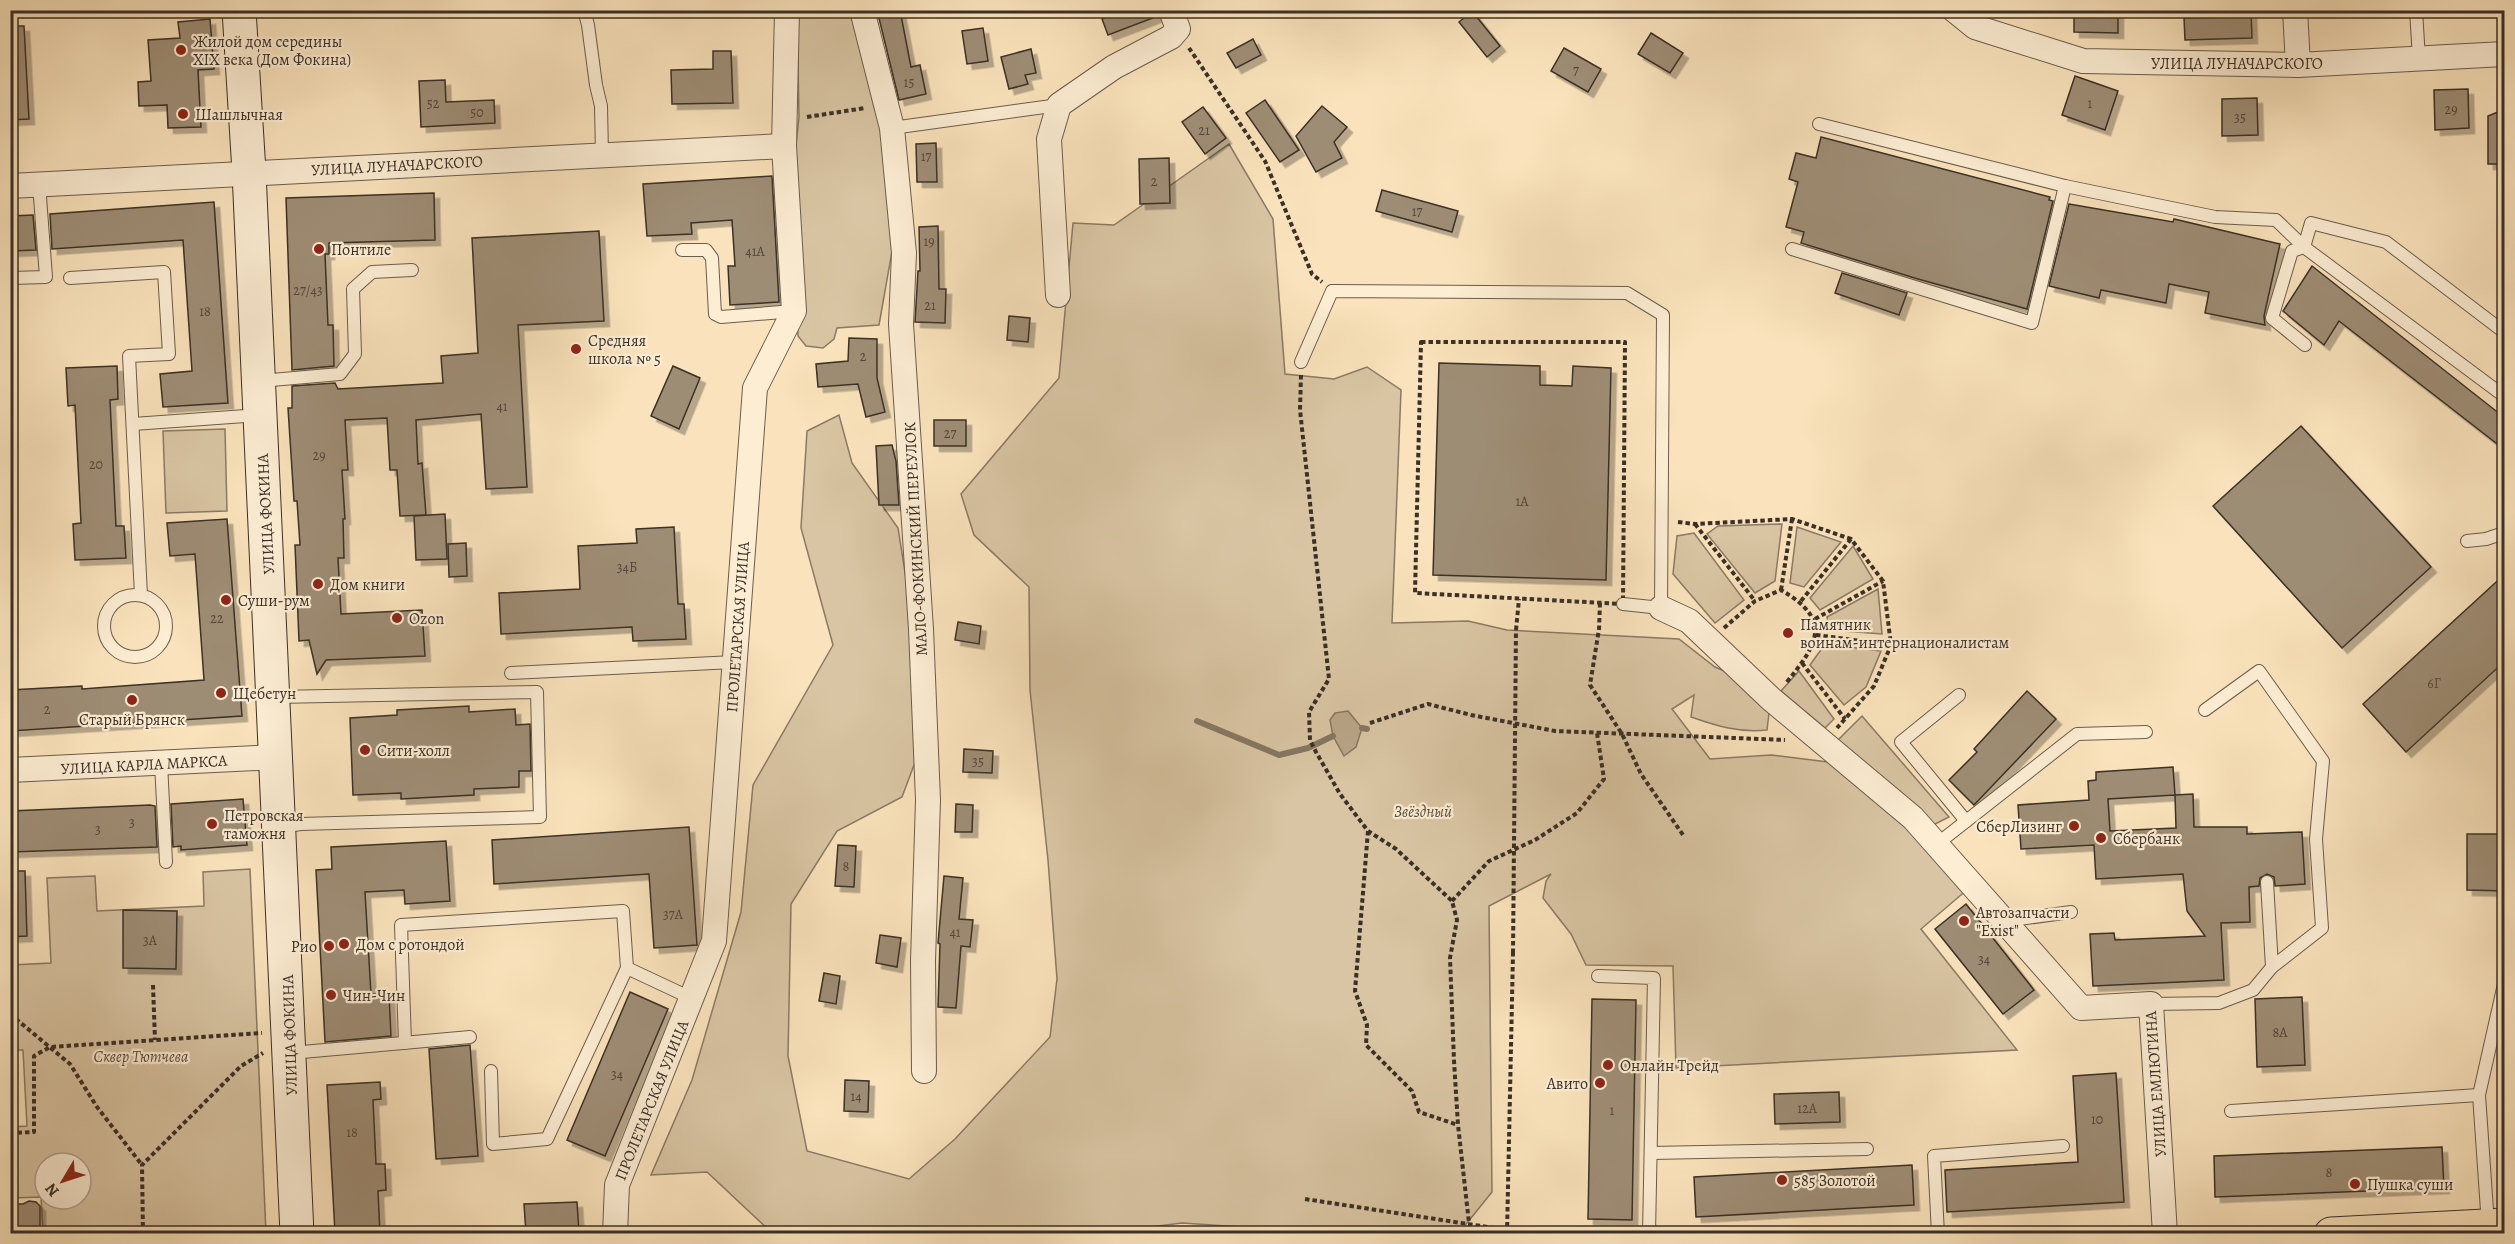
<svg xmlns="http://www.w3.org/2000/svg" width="2515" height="1244" viewBox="0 0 2515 1244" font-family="Alegreya,serif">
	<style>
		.green { fill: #d9c5a3; stroke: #8a7a65; stroke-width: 1.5; fill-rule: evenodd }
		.water { fill: #b9a689; stroke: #867762; stroke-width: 1.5 }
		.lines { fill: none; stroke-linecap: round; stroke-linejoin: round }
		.stream { stroke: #867762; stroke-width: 6 }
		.building { fill: #9e8d74; stroke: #3a3027; stroke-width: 1.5; fill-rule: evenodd; filter: url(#shadow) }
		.service-casing { stroke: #6a5d4c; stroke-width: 14 }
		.minor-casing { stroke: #6a5d4c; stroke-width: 26 }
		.secondary-casing { stroke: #3a3027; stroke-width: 35 }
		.primary-casing { stroke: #3a3027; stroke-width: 35 }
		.path { stroke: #3a3027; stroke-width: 4; stroke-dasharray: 4.5 3; stroke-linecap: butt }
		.service { stroke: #fcedd3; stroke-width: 12 }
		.minor { stroke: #fcedd3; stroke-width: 24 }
		.secondary { stroke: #fcedd3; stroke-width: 33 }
		.primary { stroke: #fae3bc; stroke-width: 33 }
		.path-bridge { stroke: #3a3027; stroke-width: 4; stroke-dasharray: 4.5 3; stroke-linecap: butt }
		.poi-dot { fill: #8f2418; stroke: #fcedd3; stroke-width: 2 }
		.labels { text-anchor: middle; stroke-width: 4.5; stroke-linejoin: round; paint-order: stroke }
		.number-label { font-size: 14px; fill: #53473a }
		.poi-label { font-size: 16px; fill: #3a3027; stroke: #fcedd3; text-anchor: start }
		.street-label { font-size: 16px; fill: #3a3027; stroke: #fcedd3 }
		.park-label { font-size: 16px; font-style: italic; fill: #5a4e40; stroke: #fcedd3 }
	</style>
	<defs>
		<filter id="shadow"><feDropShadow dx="5.5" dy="5.5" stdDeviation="0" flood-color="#0004"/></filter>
	</defs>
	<rect width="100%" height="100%" fill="#fae3bc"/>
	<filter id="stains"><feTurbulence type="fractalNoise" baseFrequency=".00333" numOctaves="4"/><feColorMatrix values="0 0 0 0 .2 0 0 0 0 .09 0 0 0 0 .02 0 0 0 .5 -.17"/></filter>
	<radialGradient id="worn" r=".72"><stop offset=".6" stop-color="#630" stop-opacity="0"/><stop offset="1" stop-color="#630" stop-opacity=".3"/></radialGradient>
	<!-- green -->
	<g class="green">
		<polygon points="797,11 858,12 886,129 894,240 879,325 837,328 834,339 823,348 806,346 798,336 794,164 799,117"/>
		<path d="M 1229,144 L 1273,219 L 1285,374 L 1334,379 L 1367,367 L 1401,390 L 1392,623 L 1468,621 L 1507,630 L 1679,639 L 1715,667 L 1745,680 L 1758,693 L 1769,713 L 1767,730 C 1739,733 1717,726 1691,717 L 1694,695 L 1672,709 L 1710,759 L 1771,755 L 1828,762 L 1856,786 L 1899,814 L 1968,889 L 1921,929 L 2017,1050 L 1676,1068 L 1673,966 L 1586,965 L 1571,934 L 1543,898 L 1546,881 L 1551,874 L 1489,906 L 1492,1192 L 1459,1233 L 1285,1230 L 1182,1223 L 1093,1234 L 772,1233 L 707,1172 L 651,1175 L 692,1080 L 741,912 L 753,785 L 833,645 L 801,528 L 807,431 L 839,415 L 852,463 L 898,528 L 920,668 L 920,749 L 902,797 L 837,831 L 791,904 L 788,1056 L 807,1151 L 909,1179 L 955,1139 L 1050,1037 L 1057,979 L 1048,860 L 1030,690 L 1029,587 L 974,535 L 961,494 L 1059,378 L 1073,223 L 1114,225 Z"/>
		<polygon points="225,429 227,511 166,513 163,431"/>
		<polygon points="1782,524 1775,581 1755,593 1707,534 1718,526"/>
		<polygon points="1797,527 1841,542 1804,587 1790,583"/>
		<polygon points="1694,533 1744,600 1715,623 1673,574 1677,536"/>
		<polygon points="1853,546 1873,579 1820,610 1810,598"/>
		<polygon points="1878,589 1882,634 1829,630 1827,617"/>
		<polygon points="1825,644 1881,651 1866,687 1844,705 1810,665"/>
		<polygon points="1799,671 1834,719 1825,728 1781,691"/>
		<polygon points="1862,716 1949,817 1933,825 1835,743"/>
		<path d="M 250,869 L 266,1233 L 154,1234 L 139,1231 L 126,1234 L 43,1233 L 41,1197 L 11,1198 L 11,1127 L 27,1126 L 23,1050 L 11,1050 L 11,965 L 51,963 L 47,878 L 95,876 L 97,911 L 204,906 L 203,872 ZM 45,1163 L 81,1163 L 81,1199 L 45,1199 Z"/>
	</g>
	<!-- water -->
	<polygon class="water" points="1348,711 1362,728 1356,747 1344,756 1333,736 1330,720 1335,713"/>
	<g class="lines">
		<!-- stream -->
		<g class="stream">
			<polyline points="1197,721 1279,755 1308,748 1333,736"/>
			<polyline points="1362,728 1367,729"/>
		</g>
	</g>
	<!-- building -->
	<g class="building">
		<polygon points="877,10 900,10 911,67 920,65 926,94 899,100"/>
		<polygon points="1107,10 1157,10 1158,16 1108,35 1102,19 1109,16"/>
		<polygon points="2074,10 2118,10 2118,33 2074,32"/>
		<polygon points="2221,10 2251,10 2252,38 2185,40 2184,18 2221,17"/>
		<polygon points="1472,11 1500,46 1487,57 1459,22"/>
		<polygon points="210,19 214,69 198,70 201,127 168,128 167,105 139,106 138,82 151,81 148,40 180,38 178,22"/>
		<polygon points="10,26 24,26 29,119 10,120"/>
		<polygon points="983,28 988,61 967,64 962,31"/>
		<polygon points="1651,33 1683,53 1670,73 1638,54"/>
		<polygon points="1253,39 1261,55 1236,68 1227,53"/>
		<polygon points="1564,48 1601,69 1588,92 1551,71"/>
		<polygon points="1031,49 1036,73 1025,75 1028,84 1009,89 1001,57"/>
		<polygon points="713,51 731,51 733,103 672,104 671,70 713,69"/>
		<polygon points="2075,76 2118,91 2105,130 2062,115"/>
		<polygon points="445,80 446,102 494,100 495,123 421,127 419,81"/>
		<polygon points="2468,89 2469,128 2435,130 2434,90"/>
		<polygon points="2257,98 2258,135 2222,136 2222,99"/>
		<polygon points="1265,100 1299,150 1280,162 1246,113"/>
		<polygon points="1322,106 1347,127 1334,142 1342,158 1316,172 1296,136"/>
		<polygon points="1203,107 1226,138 1205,154 1182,122"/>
		<polygon points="2505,109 2505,164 2488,164 2488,116"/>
		<polygon points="1821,137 2050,197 2049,200 2053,201 2027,309 1918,279 1801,243 1804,232 1786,227 1798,182 1789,179 1796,153 1816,158"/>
		<polygon points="936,143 937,182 917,182 916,144"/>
		<polygon points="1169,158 1170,203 1140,204 1139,159"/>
		<polygon points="772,176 779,302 730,305 728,266 735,266 732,220 691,223 692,234 647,236 643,184"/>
		<polygon points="1382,190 1458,211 1452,232 1376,211"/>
		<polygon points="434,193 435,240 329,243 329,254 325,254 328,325 333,325 334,366 292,370 286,198"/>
		<polygon points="214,202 228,403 163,407 160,374 192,371 183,240 52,249 50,214"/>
		<polygon points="2069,204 2173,222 2174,219 2280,244 2264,316 2265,325 2205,313 2209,292 2169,284 2166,303 2101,290 2099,298 2049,286"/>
		<polygon points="33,215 36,250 10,251 10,216"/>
		<polygon points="938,226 939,289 946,289 945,323 915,322 918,271 920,271 919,227"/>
		<polygon points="599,231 604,321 518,325 527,487 486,489 481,414 416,420 418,464 422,463 426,515 400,516 397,470 390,470 387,418 345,420 348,470 342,470 345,519 343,519 344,558 338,558 341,614 422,610 425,656 326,660 317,674 309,640 299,641 295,545 300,545 297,501 294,501 288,408 292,408 292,386 335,383 338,389 443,383 441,356 478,353 472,238"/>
		<polygon points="2312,266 2505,418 2505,450 2339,321 2324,345 2283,311"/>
		<polygon points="1842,273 1907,293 1899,315 1835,293"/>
		<polygon points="1009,316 1030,318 1028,342 1007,340"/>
		<polygon points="849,338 877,339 877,378 885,412 866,417 858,384 818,387 816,364 848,361"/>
		<polygon points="1439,363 1540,366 1540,385 1572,386 1573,366 1611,368 1606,580 1433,575"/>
		<polygon points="117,366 118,399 110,400 116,526 124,526 126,558 75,560 73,524 81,523 75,405 68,406 66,368"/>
		<polygon points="673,366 700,378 679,429 651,416"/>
		<rect x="934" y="420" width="32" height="26"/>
		<polygon points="2301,426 2431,567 2342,648 2213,506"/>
		<polygon points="892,445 896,461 899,505 879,505 876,446"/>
		<polygon points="445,514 447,559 416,560 414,516"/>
		<polygon points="227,519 242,716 10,731 10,690 82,686 82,689 204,680 195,554 170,556 167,523"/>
		<polygon points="674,527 678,604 684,604 686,639 633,641 632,627 501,634 499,593 580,589 578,546 637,543 636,529"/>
		<polygon points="466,543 467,576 449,577 448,544"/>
		<polygon points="2505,574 2505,661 2406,752 2363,704"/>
		<polygon points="958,622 981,626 979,644 955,640"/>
		<polygon points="2027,691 2056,719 1974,805 1949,780 1977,752 1974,749"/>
		<polygon points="469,706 469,712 515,709 516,725 530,724 531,771 519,771 519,787 474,789 474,795 401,799 401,793 353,795 350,718 397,715 397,710"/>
		<polygon points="964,749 993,751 992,773 963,772"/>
		<path d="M 2173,767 L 2175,795 L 2193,794 L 2194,827 L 2247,827 L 2247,834 L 2302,832 L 2305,884 L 2275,886 L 2274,877 L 2267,874 L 2260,878 L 2259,886 L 2249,887 L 2250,922 L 2221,923 L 2224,980 L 2093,986 L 2090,934 L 2114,933 L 2115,940 L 2205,936 L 2187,911 L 2183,874 L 2096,879 L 2094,845 L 2021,849 L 2018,805 L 2089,800 L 2088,781 L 2096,780 L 2096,772 ZM 2175,795 L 2176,828 L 2110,831 L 2108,799 Z"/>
		<polygon points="243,799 247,845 181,850 181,846 173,847 171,804"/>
		<polygon points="956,804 973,805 972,832 955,832"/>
		<polygon points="150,805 155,806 157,847 10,852 10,811"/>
		<polygon points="689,827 697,945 654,948 649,874 494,884 492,840"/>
		<polygon points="2467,834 2505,834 2505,891 2467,890"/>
		<polygon points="446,841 450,901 405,904 404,890 365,892 371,994 389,993 391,1036 325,1042 316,870 332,869 331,847"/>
		<polygon points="838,845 856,846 854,887 835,886"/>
		<polygon points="10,871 25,871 27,936 10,937"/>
		<polygon points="944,876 963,878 959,919 973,920 970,947 961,946 956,1008 938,1007 940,944 938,943"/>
		<polygon points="1966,904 2034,990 2003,1014 1935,929"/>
		<polygon points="123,910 177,911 176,969 123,968"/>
		<polygon points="880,935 901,938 897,967 876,963"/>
		<polygon points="824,973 840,976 836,1004 819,1001"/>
		<polygon points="630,992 668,1009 605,1156 567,1140"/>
		<polygon points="2302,997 2305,1065 2257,1067 2255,999"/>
		<polygon points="1592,999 1636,1000 1632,1220 1588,1219"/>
		<polygon points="470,1045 478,1156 436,1159 429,1049"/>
		<polygon points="2116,1073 2124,1202 1947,1212 1945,1170 2078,1162 2073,1076"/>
		<polygon points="845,1080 869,1081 868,1112 844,1111"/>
		<polygon points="380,1082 381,1099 373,1100 376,1164 385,1164 386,1190 378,1191 380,1233 335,1233 327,1085"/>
		<polygon points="1839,1092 1840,1122 1775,1124 1774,1094"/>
		<polygon points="2442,1147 2444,1188 2215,1197 2214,1156"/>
		<polygon points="1912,1165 1914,1205 1696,1217 1694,1177"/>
		<polygon points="29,1201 36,1202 40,1206 40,1233 10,1233 10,1204 23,1204"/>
		<polygon points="577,1202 579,1233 526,1233 524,1204"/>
	</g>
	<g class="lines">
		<!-- service casing -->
		<g class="service-casing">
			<g id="service">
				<polyline points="584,10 588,25 596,85 601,106 602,154"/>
				<polyline points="2416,10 2419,59"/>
				<polyline points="1819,124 2065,186 2215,217 2276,220 2304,247 2311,223 2386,242 2504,332"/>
				<polyline points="892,128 1059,105"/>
				<polyline points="1792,249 2032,323 2065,186"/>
				<polyline points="682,250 706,250 712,258 715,314 721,317 794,311"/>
				<polyline points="10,278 46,277 39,184"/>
				<polyline points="70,278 164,272 169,354 129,356 141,595"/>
				<polyline points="2305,345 2272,318 2292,251 2304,247 2504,396"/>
				<polyline points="1301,362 1332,291 1627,293 1663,315 1661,608 1623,604"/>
				<polyline points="260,381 340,374 355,354 353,289 372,272 412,270"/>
				<polyline points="133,424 259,415"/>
				<polyline points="2467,541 2486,539 2504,533"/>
				<circle cx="135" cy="626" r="31"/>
				<polyline points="511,673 734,662"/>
				<polyline points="1959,695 1901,742 1966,821"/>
				<polyline points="275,697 537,692 540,817 301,824 280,827"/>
				<polyline points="2205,710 2259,671 2323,761 2316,839 2322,928 2272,967"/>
				<polyline points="161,763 166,862"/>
				<polyline points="1937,844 2077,734 2146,732"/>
				<polyline points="2005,921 2071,912"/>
				<polyline points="627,968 691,998"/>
				<polyline points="1598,976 1654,978 1649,1234"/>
				<polyline points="2151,1004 2219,1003 2253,990 2272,967 2267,882"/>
				<polyline points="405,1043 401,925 623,911 627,968 547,1139 493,1144 491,1071"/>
				<polyline points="291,1053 470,1037"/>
				<polyline points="2231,1111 2479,1095"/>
				<polyline points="1651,1153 1867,1149"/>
				<polyline points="2488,1225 2479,1095 2504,984"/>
				<polyline points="1938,1234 1934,1156 2063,1146"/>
			</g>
		</g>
		<!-- minor casing -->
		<g class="minor-casing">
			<g id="minor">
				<polyline points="862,10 892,128 904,253 901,324 921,629 928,800 923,961 924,1071"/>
				<polyline points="1954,10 1975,27 2083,61 2298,65 2504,54"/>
				<polyline points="2295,10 2298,65"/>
				<polyline points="10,186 784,146"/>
				<polyline points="1058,295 1049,139 1059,105 1114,67 1171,37 1178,29 1171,10"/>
				<polyline points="1661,608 1689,621 1771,699 1913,818 2081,1008 2151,1004 2165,1234"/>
				<polyline points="10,770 277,757"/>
				<polyline points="615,1234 617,1185 714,941 755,388 794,311 784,146 787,10"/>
			</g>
		</g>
		<!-- secondary casing -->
		<g class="secondary-casing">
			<polyline id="secondary" points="239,10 249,172 297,1234"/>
		</g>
		<!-- primary casing -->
		<g class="primary-casing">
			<polyline id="primary" points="2331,1234 2504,1225"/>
		</g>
		<!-- path -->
		<g class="path">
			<polyline points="1189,48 1265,161 1312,274 1322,282"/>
			<polyline points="807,117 865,108"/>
			<polygon points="1421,342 1625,342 1623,604 1415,593"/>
			<polyline points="1301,375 1300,410 1329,679 1309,712 1310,740 1316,752 1340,794 1368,831 1396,849 1452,901 1457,920 1450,958 1454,1061 1458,1125 1469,1223"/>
			<polyline points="1678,522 1695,524 1792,519 1851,539 1883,581 1891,645 1874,686 1837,728"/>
			<polyline points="1695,524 1755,601"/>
			<polyline points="1781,590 1792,519"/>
			<polyline points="1801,601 1851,539"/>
			<polyline points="1600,603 1599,629 1590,685 1622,734 1641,774 1683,835"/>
			<polyline points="1815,619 1883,581"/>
			<path d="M 1724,628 L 1755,601 L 1781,590 C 1833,620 1818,644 1786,683"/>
			<polyline points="1516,630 1519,599"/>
			<polyline points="1816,635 1891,645"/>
			<polyline points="1802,663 1845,719"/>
			<polyline points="1370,723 1428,704 1471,715 1555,731 1785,740"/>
			<polyline points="1368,831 1355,991 1367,1025 1366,1045 1412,1091 1419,1112 1458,1125"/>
			<polyline points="1452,901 1489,861 1535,840 1577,813 1604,779 1597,733"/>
			<polyline points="153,985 155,1040"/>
			<polyline points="10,1014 70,1064 97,1107 142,1165"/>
			<polyline points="10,1133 34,1132 34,1056 50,1047 262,1033"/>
			<polyline points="1305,1199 1507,1230"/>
			<polyline points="143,1234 142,1165 241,1066 263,1053"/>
			<polyline points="1507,1234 1513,953"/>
		</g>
		<!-- service -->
		<use href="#service" class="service"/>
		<!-- minor -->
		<use href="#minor" class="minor"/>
		<!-- secondary -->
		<use href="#secondary" class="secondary"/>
		<!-- primary -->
		<use href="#primary" class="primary"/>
		<!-- path-bridge -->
		<polyline class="path-bridge" points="1513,953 1516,630"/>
	</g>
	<!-- markers -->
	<g class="poi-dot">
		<circle cx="181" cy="50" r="6"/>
		<circle cx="183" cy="114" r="6"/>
		<circle cx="319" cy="249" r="6"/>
		<circle cx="576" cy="349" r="6"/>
		<circle cx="318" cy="584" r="6"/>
		<circle cx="226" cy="600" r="6"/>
		<circle cx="397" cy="618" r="6"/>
		<circle cx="1788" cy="633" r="6"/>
		<circle cx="221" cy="693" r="6"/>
		<circle cx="132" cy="700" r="6"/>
		<circle cx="365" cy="750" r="6"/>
		<circle cx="212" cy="824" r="6"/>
		<circle cx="2074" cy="826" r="6"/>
		<circle cx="2101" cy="838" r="6"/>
		<circle cx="1964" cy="921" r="6"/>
		<circle cx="344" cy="944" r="6"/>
		<circle cx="329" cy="946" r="6"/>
		<circle cx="331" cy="995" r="6"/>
		<circle cx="1608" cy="1065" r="6"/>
		<circle cx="1600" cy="1083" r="6"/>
		<circle cx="1782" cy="1180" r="6"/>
		<circle cx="2355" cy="1184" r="6"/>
	</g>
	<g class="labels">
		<!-- number labels -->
		<g class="number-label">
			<text x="1576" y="75">7</text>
			<text x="909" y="87">15</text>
			<text x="433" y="108">52</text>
			<text x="2090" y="108">1</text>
			<text x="2451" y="114">29</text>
			<text x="477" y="117">50</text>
			<text x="2240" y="122">35</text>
			<text x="1204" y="135">21</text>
			<text x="926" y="161">17</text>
			<text x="1154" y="186">2</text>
			<text x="1417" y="216">17</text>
			<text x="929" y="246">19</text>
			<text x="755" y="256">41А</text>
			<text x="308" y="295">27/43</text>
			<text x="930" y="310">21</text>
			<text x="205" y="316">18</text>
			<text x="863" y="361">2</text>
			<text x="502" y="411">41</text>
			<text x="950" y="438">27</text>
			<text x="319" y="460">29</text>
			<text x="96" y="469">20</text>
			<text x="1522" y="506">1А</text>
			<text x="627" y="572">34Б</text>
			<text x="217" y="623">22</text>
			<text x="2434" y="688">6Г</text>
			<text x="47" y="714">2</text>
			<text x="978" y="766">35</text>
			<text x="132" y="827">3</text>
			<text x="98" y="834">3</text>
			<text x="846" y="871">8</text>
			<text x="673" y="919">37А</text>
			<text x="955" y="937">41</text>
			<text x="150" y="945">3А</text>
			<text x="1984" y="964">34</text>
			<text x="2280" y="1037">8А</text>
			<text x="617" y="1079">34</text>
			<text x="856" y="1101">14</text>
			<text x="1807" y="1113">12А</text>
			<text x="1612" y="1115">1</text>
			<text x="2097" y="1124">10</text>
			<text x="352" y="1137">18</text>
			<text x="2329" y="1177">8</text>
		</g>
		<!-- poi labels -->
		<g class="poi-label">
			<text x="193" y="47">Жилой дом середины<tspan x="193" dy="18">XIX века (Дом Фокина)</tspan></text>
			<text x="195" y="120">Шашлычная</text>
			<text x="331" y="255">Понтиле</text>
			<text x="588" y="346">Средняя<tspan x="588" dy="18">школа № 5</tspan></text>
			<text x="330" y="590">Дом книги</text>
			<text x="238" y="606">Суши-рум</text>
			<text x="409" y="624">Ozon</text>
			<text x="1800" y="630">Памятник<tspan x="1800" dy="18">воинам-интернационалистам</tspan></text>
			<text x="233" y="699">Щебетун</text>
			<text x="132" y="725" text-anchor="middle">Старый Брянск</text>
			<text x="377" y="756">Сити-холл</text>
			<text x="224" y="821">Петровская<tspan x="224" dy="18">таможня</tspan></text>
			<text x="2062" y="832" text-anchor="end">СберЛизинг</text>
			<text x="2113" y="844">Сбербанк</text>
			<text x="1976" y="918">Автозапчасти<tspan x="1976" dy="18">"Exist"</tspan></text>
			<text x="356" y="950">Дом с ротондой</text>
			<text x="317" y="952" text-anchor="end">Рио</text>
			<text x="343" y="1001">Чин-Чин</text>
			<text x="1620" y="1071">Онлайн Трейд</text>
			<text x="1588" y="1089" text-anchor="end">Авито</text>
			<text x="1794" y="1186">585 Золотой</text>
			<text x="2367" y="1190">Пушка суши</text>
		</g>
		<!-- street labels -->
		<g class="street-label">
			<text x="2237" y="69">УЛИЦА ЛУНАЧАРСКОГО</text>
			<text transform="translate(397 165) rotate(-3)" y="6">УЛИЦА ЛУНАЧАРСКОГО</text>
			<text transform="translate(265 514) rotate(-93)" y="6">УЛИЦА ФОКИНА</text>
			<text transform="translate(915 539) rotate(-93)" y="6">МАЛО-ФОКИНСКИЙ ПЕРЕУЛОК</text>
			<text transform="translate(737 627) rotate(-86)" y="6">ПРОЛЕТАРСКАЯ УЛИЦА</text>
			<text transform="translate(144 764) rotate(-3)" y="6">УЛИЦА КАРЛА МАРКСА</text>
			<text transform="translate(289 1035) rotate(-92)" y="6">УЛИЦА ФОКИНА</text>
			<text transform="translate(2155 1084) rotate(-94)" y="6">УЛИЦА ЕМЛЮТИНА</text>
			<text transform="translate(651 1100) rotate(-68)" y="6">ПРОЛЕТАРСКАЯ УЛИЦА</text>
		</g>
		<!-- park labels -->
		<g class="park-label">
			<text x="1423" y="817">Звёздный</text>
			<text x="141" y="1062">Сквер Тютчева</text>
		</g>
	</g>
	<!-- margin -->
	<rect width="2515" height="1244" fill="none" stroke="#fae3bc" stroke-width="36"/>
	<rect x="12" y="12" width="2491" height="1220" fill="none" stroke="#3a3027" stroke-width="3"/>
	<rect x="18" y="18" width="2479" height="1208" fill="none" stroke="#3a3027" stroke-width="1.5"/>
	<!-- north arrow -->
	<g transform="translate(63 1181) rotate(231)"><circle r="28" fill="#fcedd3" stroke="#aea18e" stroke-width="1.5"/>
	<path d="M0-4.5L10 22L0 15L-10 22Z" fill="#8f2418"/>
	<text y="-9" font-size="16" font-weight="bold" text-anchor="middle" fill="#3a3027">N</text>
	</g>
	<rect width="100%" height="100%" filter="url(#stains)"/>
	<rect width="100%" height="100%" fill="url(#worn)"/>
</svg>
